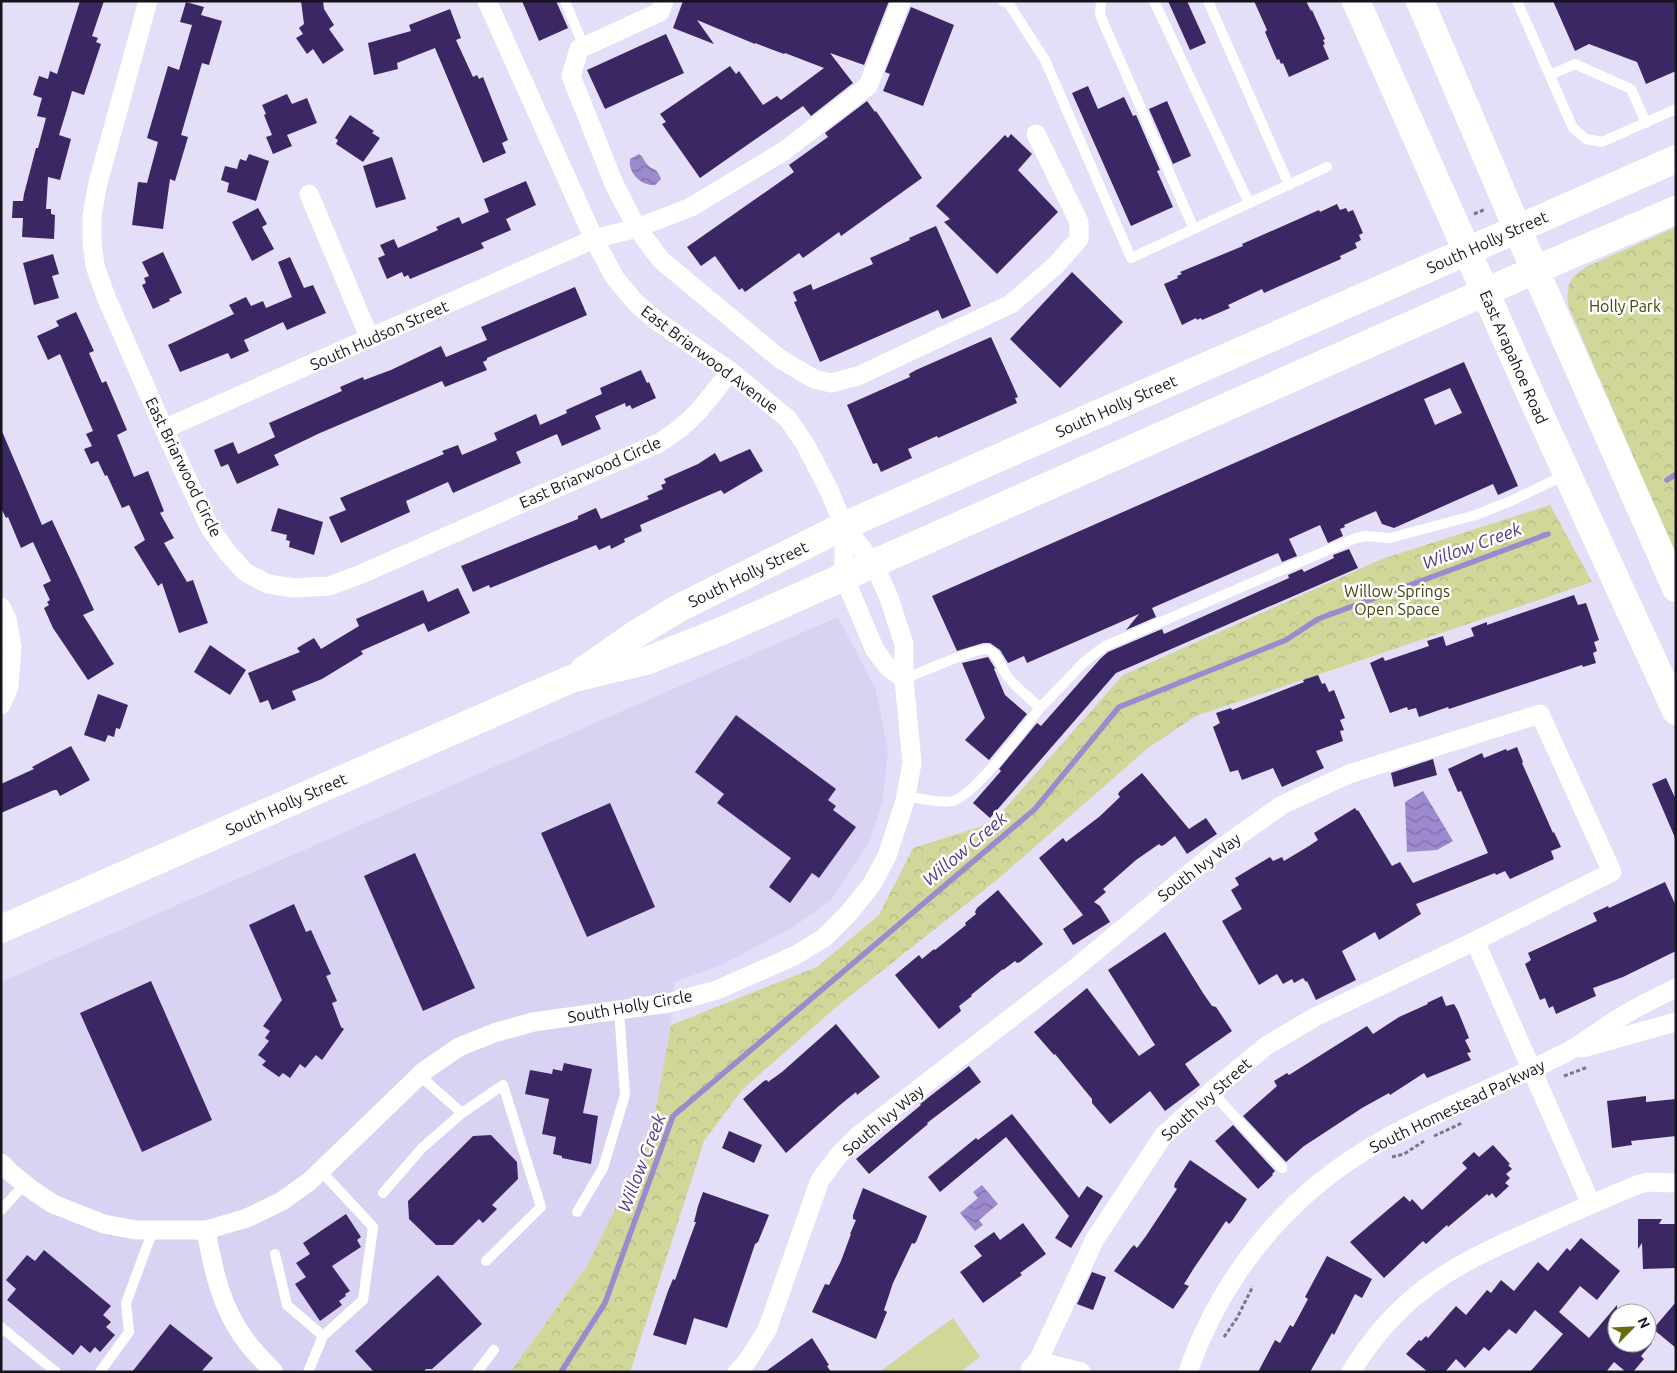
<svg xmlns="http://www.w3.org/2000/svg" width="1677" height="1373" viewBox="0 0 1677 1373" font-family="Ubuntu,sans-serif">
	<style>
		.built { fill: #dad2f3 }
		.park { fill: url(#park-crowns) }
		.pitch { fill: #d0d799 }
		.water { fill: url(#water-waves) }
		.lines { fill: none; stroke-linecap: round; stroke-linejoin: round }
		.stream { stroke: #9c89ce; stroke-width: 5.5 }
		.building { fill: #3b2763; fill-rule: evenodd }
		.path { stroke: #797585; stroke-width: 3; stroke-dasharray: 4 2.5; stroke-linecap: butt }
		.service { stroke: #fff; stroke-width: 10 }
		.minor { stroke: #fff; stroke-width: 19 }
		.secondary { stroke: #fff; stroke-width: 28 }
		.primary { stroke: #fff; stroke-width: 28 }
		.labels { text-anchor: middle; stroke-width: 5; stroke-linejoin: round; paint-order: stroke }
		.street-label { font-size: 16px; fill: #15131b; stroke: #fff }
		.park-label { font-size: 16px; fill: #424609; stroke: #fff }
		.water-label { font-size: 18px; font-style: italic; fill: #533688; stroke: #fff }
	</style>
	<defs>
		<pattern id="park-crowns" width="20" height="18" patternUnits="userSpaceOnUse" patternTransform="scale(1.25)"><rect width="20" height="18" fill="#d0d799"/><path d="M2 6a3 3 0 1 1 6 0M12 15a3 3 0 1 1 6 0" fill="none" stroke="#b2b883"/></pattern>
		<pattern id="water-waves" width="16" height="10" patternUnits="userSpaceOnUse" patternTransform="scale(1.25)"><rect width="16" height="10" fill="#9c89ce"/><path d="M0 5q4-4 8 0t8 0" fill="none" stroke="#7e6fa6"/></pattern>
	</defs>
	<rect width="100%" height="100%" fill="#e4def8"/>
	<!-- built -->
	<polygon class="built" points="838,617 876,690 888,751 883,799 870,841 831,900 792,928 719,966 674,982 671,1025 650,1139 587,1266 510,1372 5,1372 1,1369 1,982"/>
	<!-- park -->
	<g class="park">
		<path d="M 1676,227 L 1676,556 L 1568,305 C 1567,283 1568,280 1586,267 Z"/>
		<polygon points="1550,505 1592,582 1196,716 1148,748 998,879 835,1008 742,1090 704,1141 630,1372 510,1372 587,1266 650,1139 671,1025 817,967 879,915 913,848 992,823 1123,675 1382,559"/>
	</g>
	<!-- pitch -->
	<polygon class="pitch" points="953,1318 980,1357 960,1372 879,1372"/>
	<!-- water -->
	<g class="water">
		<path d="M 639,154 C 644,157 643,160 647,164 C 653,172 656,165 661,179 L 655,185 C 641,186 628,173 630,159 Z"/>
		<polygon points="1423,791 1453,841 1437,850 1407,852 1405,802"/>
		<polygon points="982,1185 998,1204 979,1220 983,1225 975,1231 960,1213 978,1198 973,1192"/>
	</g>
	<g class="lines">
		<!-- stream -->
		<g class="stream">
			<polyline points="1667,480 1676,474"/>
			<polyline points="561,1372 605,1303 673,1116 1035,809 1119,707 1286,640 1318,619 1548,534"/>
		</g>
	</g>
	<!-- building -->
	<g class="building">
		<polygon points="80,1 104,1 92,36 98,38 96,42 101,44 84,95 72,91 67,109 59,135 71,139 60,180 48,177 46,209 51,209 51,214 55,215 54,239 22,237 23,218 12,218 13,201 23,201 24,194 36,148 38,148 46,118 37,116 42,98 33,95 39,76 48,79 50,71 57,74"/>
		<polygon points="301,1 323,1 324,9 334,25 329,29 344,50 323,64 313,49 307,54 296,38 303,34 299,28 304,24"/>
		<polygon points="522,1 556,1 568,28 539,41"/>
		<polygon points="683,1 889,1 864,65 830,53 853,83 811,116 803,106 700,178 662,124 666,122 660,114 730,66 736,74 739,71 763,105 777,96 781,100 824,68 785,53 784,54 755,43 755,44 697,20 714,44 673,28"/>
		<polygon points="1168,1 1187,1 1206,43 1190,50"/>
		<polygon points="1254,1 1306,1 1311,11 1312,10 1325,39 1323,40 1325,44 1323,45 1329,59 1289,77 1283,63 1281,64 1279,59 1277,60 1265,32 1267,30"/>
		<polygon points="1553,1 1676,1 1676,71 1646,84 1637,62 1589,44 1575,51"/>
		<polygon points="186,2 204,7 201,15 222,21 209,65 202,63 181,135 188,137 175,181 170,179 163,229 132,225 138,182 147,183 158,142 147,138 168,66 179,70 192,25 180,22"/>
		<polygon points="911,7 954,25 923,106 883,91 890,74 885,72"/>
		<polygon points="450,9 461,38 456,40 473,77 477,75 479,79 483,77 508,140 502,143 506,153 483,163 435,48 397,63 398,69 374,75 368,43 411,31 409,25"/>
		<polygon points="666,34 684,73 605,109 587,70"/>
		<polygon points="1088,86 1098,109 1124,97 1133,116 1136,115 1160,170 1157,171 1173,207 1131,226 1072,93"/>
		<polygon points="287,94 292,104 307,98 317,123 287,135 292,146 273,154 266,137 272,135 264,115 266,114 262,105"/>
		<polygon points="867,101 875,112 876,111 922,178 841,236 839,232 803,258 799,253 745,292 742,288 739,290 715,256 701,266 687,247 794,172 789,165 828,137 825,133"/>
		<polygon points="1167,101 1191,156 1173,164 1149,109"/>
		<polygon points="350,115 374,131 372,133 380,138 363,162 336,144 338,140 335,138"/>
		<polygon points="1011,134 1032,154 1018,170 1058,212 997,274 944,222 950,219 936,206 1005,135 1008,138"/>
		<polygon points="249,154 269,161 256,201 227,192 229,183 221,180 225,166 237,169 240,159 246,161"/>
		<polygon points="392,157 406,199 376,208 363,166"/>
		<polygon points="526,181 536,205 506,219 511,230 481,243 484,248 410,279 408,275 404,277 402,272 387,279 378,258 385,255 380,245 394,239 398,248 438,230 436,227 459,217 462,224 489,212 484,199"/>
		<polygon points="1337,204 1340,210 1346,208 1348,212 1353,210 1363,233 1359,235 1361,240 1355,243 1357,248 1340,256 1341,259 1264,293 1262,289 1228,305 1230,308 1202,320 1201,318 1197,320 1196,318 1182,325 1164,284 1178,278 1177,276 1182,274 1180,272 1243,246 1242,244 1319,210 1320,212"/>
		<polygon points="258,208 267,224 262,227 274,249 252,261 232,222"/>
		<polygon points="936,226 971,306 942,319 938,310 820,362 794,302 797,301 793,292 811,284 813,290 873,264 870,258 910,240 909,238"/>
		<polygon points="163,252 182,293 169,299 170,301 153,309 142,285 146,283 144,278 149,276 142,262"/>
		<polygon points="53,254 59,274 52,276 59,298 34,305 23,263"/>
		<polygon points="290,257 304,288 313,285 326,313 287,330 283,322 244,340 249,351 231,359 228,353 180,372 168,345 234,314 229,305 246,297 251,306 263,301 266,308 292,297 278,262"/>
		<polygon points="1072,272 1123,322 1060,388 1010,339"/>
		<polygon points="575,287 587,315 487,358 487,360 483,362 487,370 445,387 442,381 320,433 274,455 279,465 237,484 228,464 221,467 214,450 233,442 238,454 275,437 269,423 342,391 340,387 363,377 364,380 391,370 441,346 446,357 487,340 481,327"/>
		<polygon points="76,312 94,351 89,353 102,383 106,381 127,430 117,435 134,477 148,471 164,511 160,513 174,538 164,543 187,582 193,580 208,623 179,633 162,583 158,586 134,547 145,540 129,505 122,508 107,475 105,476 98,461 91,464 84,449 92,446 86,434 93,431 60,354 48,360 37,336 59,326 56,321"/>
		<polygon points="991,337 1018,397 1015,398 1017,403 938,438 937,436 908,449 912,458 881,472 877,463 873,464 847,405 910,377 909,374 916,370"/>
		<path d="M 1464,362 L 1518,486 L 1498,495 L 1493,484 L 1394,528 L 1382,524 L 1376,511 L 1344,525 L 1345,527 L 1340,529 L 1343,536 L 1328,543 L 1320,525 L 1289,539 L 1297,556 L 1282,562 L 1278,553 L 1152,608 L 1156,617 L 1126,630 L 1139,614 L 1027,663 L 1024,656 L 1008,663 L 1000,650 L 990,643 L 983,643 L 957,651 L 932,596 ZM 1450,388 L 1462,413 L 1435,425 L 1424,399 Z"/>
		<polygon points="641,370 647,383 649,382 656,398 632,409 630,405 626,407 625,403 595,416 601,429 562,446 557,434 516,452 521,463 453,493 448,482 406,501 410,512 341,543 329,517 346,510 340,498 444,454 442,451 458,445 462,455 497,440 494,433 536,414 540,425 567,413 566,410 602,394 600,388"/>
		<polygon points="1,429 42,525 52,520 94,610 83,615 114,664 88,680 53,628 44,608 49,605 47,602 50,600 43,585 51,581 33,542 21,548 8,517 6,518 1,508"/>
		<polygon points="750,449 763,471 724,494 721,490 640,525 642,531 624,539 625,542 611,549 610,545 599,550 596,545 490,588 489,585 473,592 461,566 578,519 578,516 596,508 601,519 649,499 647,496 663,489 661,485 666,483 664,479 698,464 715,453 720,462"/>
		<polygon points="278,508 323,522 314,555 289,547 290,541 286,540 287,535 271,531"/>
		<polygon points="1349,549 1358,568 1116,673 990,818 973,803 1001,771 999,769 1037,723 1041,726 1101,658 1108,652 1162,629 1164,634 1289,578 1288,575 1302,569 1304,572 1334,558 1333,555"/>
		<polygon points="458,588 470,613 428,632 424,623 361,651 363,654 322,679 292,691 296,700 272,710 268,700 260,703 248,673 300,652 297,648 314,638 321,649 359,626 356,619 423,590 428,602"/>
		<polygon points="1574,595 1578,605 1586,603 1599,640 1594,642 1597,651 1593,653 1596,663 1583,667 1582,665 1449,709 1448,707 1419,717 1416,708 1408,710 1407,707 1390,713 1370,663 1383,657 1385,661 1429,646 1427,641 1443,636 1446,646 1474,636 1471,628 1487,622 1487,625"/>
		<polygon points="210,645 246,670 230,695 194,672"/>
		<polygon points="988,657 995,668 994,669 1005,695 1027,714 989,760 965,740 985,718 962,663"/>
		<polygon points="1318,675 1322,684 1325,683 1329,692 1334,690 1345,718 1340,720 1344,730 1340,731 1343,741 1316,751 1324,768 1282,787 1273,768 1242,780 1238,770 1230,772 1213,727 1220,723 1216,713 1231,708 1232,710 1304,682 1303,680"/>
		<polygon points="98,694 128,705 120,729 116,728 114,737 108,735 105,742 84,735"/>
		<polygon points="736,715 836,789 828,800 836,806 833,810 856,827 819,878 812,873 790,903 769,887 791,858 717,803 724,794 695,772"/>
		<polygon points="71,746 90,780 60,796 57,790 54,790 1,813 1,784 34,769 32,767"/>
		<polygon points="1517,747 1523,762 1522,763 1553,833 1554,832 1561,847 1551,851 1554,859 1510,879 1505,871 1496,875 1495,873 1416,904 1421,914 1379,940 1375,932 1342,951 1356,980 1316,1000 1307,981 1306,982 1303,978 1294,983 1292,979 1283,984 1277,974 1259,985 1222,921 1242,909 1231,890 1239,885 1235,878 1270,857 1273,861 1282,857 1284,861 1309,846 1318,840 1314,833 1355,808 1357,811 1358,810 1392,866 1400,862 1413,883 1488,853 1461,791 1458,792 1448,769 1482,753 1484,758 1506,749 1507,751"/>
		<polygon points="1433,759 1437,775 1394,787 1391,773"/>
		<polygon points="1142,773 1189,829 1206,818 1217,834 1187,854 1175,836 1164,845 1161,846 1159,844 1136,860 1103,889 1106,892 1094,902 1100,906 1110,922 1073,945 1063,929 1083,915 1039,858 1063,838 1066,842 1099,817 1120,797 1118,794 1120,791"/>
		<polygon points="1666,778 1676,800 1676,840 1652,784"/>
		<polygon points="610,803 655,907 587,937 541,833"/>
		<polygon points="415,853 475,988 423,1011 364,876"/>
		<polygon points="1665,882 1676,906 1676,951 1623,977 1593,988 1596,996 1556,1014 1553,1006 1549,1008 1545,998 1540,1000 1525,964 1531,960 1528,953 1597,921 1593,913 1608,906 1609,908"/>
		<polygon points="998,890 1043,944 1020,962 1017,963 1015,961 1003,970 1003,969 971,995 972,996 959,1006 961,1011 939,1029 895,975 919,955 922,959 934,949 935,950 966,925 965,923 976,914 975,912 977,908"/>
		<polygon points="294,904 306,932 311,930 331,974 326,976 337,1001 332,1003 341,1027 344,1029 322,1060 316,1055 305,1068 300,1064 290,1078 283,1073 279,1077 262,1065 266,1061 258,1055 269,1041 265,1038 270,1031 263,1026 282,1000 249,925"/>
		<polygon points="1165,932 1203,993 1212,1006 1216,1007 1232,1031 1185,1064 1200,1085 1165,1111 1150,1091 1110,1124 1092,1103 1092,1099 1055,1054 1054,1055 1034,1032 1087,988 1139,1056 1155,1045 1108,970"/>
		<polygon points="151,981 212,1120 142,1152 80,1013"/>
		<polygon points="1442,996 1446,1006 1454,1004 1458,1011 1469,1038 1465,1040 1471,1052 1467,1053 1471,1060 1427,1078 1424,1073 1390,1095 1389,1093 1362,1108 1324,1133 1304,1146 1286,1162 1243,1116 1277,1086 1274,1081 1287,1073 1289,1075 1367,1026 1373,1034 1399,1017 1428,1004 1427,1003"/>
		<polygon points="836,1024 880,1077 857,1095 856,1092 840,1105 786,1153 743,1099 764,1081 767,1080 768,1082 782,1072"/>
		<polygon points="564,1063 592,1069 583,1113 598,1116 591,1164 562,1158 562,1156 553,1154 556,1137 542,1134 549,1099 525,1094 530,1070 552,1074 553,1069 562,1071"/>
		<polygon points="969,1066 981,1082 927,1123 928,1124 869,1174 856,1159 921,1105 920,1104"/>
		<polygon points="1646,1096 1646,1102 1676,1099 1676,1136 1631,1141 1632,1145 1612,1148 1607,1101"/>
		<polygon points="1012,1114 1079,1198 1087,1186 1103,1196 1071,1248 1055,1238 1069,1216 1006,1137 940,1192 928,1177 976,1138 978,1140"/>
		<polygon points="1233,1125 1275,1171 1272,1174 1273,1175 1258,1189 1215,1141"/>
		<polygon points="729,1131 762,1145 754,1163 722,1148"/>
		<polygon points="491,1135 517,1162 518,1179 492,1205 497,1209 483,1223 479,1219 453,1245 436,1245 409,1219 408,1201 473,1136"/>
		<polygon points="1493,1145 1510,1164 1508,1165 1512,1169 1506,1174 1510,1178 1505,1183 1509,1186 1496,1198 1492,1193 1489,1196 1487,1194 1448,1227 1447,1225 1426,1244 1423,1241 1384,1278 1350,1242 1404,1196 1410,1202 1412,1199 1422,1210 1465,1170 1467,1168 1462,1163 1474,1152 1479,1157"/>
		<polygon points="1190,1160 1247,1199 1232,1221 1229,1224 1226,1221 1194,1268 1184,1284 1189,1286 1173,1309 1114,1271 1131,1248 1134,1245 1137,1248 1146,1236 1177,1189 1174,1187 1175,1183"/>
		<polygon points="863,1188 927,1216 916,1242 914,1244 912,1243 893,1283 884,1310 887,1312 876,1339 812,1312 825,1284 829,1285 841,1261 851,1234 850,1234 856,1220 853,1219 853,1215"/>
		<polygon points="703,1192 769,1215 758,1242 755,1244 727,1328 694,1318 686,1345 653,1335 668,1291 673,1279 675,1280 690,1238 696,1222 694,1222 698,1206"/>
		<polygon points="346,1214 361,1237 357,1240 361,1247 332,1266 350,1291 345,1294 346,1296 339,1301 342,1305 320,1321 295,1284 306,1277 296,1263 310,1254 303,1243"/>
		<polygon points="1638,1219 1662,1219 1659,1224 1675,1224 1676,1268 1643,1269 1642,1243 1638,1249"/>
		<polygon points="1023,1223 1046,1254 1020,1273 1022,1275 983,1303 960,1272 982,1256 974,1246 994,1232 1000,1240"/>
		<polygon points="1581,1238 1620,1271 1597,1300 1580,1286 1559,1312 1589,1338 1617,1305 1617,1343 1652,1343 1641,1356 1644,1359 1633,1372 1626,1372 1614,1362 1606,1372 1530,1372 1563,1334 1535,1310 1516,1334 1509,1329 1489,1351 1484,1347 1465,1368 1456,1359 1445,1372 1428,1372 1406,1354 1419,1340 1421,1341 1426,1336 1428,1338 1456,1306 1466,1315 1487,1290 1491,1293 1501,1280 1514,1291 1538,1262 1548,1271 1567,1248 1570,1251"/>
		<polygon points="44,1250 111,1306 103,1315 111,1322 106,1327 115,1335 100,1352 95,1347 90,1353 81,1345 73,1355 7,1300 16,1289 6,1280 27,1255 35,1261"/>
		<polygon points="1327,1256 1372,1279 1362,1298 1355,1294 1334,1335 1332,1333 1310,1372 1258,1372 1275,1340 1280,1343 1290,1325 1293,1327 1308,1299 1305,1297"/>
		<polygon points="1092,1272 1106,1277 1093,1310 1077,1304"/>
		<polygon points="438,1275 482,1324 432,1369 426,1369 423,1372 374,1372 355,1351"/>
		<polygon points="1676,1302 1676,1348 1653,1329"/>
		<polygon points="170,1324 213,1358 201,1372 132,1372"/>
		<polygon points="812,1338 827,1362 829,1365 827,1366 831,1372 765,1372"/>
	</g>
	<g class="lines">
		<!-- path -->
		<g class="path">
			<polyline points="1474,214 1486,209"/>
			<polyline points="1564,1076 1588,1067"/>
			<polyline points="1434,1136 1462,1123"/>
			<polyline points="1392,1157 1404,1154 1424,1141"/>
			<polyline points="1224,1337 1237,1318 1253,1286"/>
		</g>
		<!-- service -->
		<g class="service">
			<polyline points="565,1 584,47"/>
			<polyline points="1003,1 1009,4 1045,60 1131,258 1327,167"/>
			<polyline points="1101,1 1100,15 1194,229"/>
			<polyline points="1154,1 1249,203"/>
			<polyline points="1208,1 1289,185"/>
			<polyline points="1517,1 1573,128 1586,139 1602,142 1676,109"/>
			<polyline points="1550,75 1575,64 1631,89 1646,123"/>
			<path d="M 904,679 C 917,674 982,645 990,650 C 997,654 1001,666 1005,673 C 1013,686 1029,697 1040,708 L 1084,662 L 1105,646 L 1356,538 L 1365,536 L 1390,538 L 1476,515 L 1513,500 L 1567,474"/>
			<path d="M 906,796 C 918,798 941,804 953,801 C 975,795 1024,728 1040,708"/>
			<polyline points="419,1075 462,1113 503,1085 541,1207 486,1261"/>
			<polyline points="1211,1091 1282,1168"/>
			<polyline points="383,1193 422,1148 462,1113"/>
			<polyline points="1,1210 25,1184"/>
			<polyline points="577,1212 603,1168 625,1095 619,1010"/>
			<polyline points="275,1254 287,1305 323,1336 363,1300 373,1227 321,1171"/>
			<polyline points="1,1327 56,1372"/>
			<polyline points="100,1372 129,1332 126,1303 153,1230"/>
			<polyline points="308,1372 323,1336"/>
			<polyline points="477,1372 494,1350"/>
		</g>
		<!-- minor -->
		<g class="minor">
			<path d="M 148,1 L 98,183 L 92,215 L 92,243 L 95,266 L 106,297 L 164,429 L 210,528 L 227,552 L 245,572 L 268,584 L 294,588 L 329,586 L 359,575 L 659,443 C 693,422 707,402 730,371"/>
			<polyline points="664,1 660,12 579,49 571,76 614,184 637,228 661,260 780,359 814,379 831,383 858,376 1011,304 1056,265 1079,239 1079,222 1036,134"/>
			<polyline points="309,194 370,339"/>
			<polyline points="164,429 594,239 637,228 691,207 784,151 868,86 901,1"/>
			<polyline points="844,526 844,577 875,650 888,667 904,679"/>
			<polyline points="1,607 7,619 12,647 9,687 1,705"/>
			<polyline points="1475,941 1591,1204"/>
			<polyline points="1582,1048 1676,1022"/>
			<polyline points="1,1163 10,1172 32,1190 53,1204 104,1224 136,1230 206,1230 247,1218 282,1201 310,1181 424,1071 459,1047 494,1033 533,1022 669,1003 717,990 796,955 825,937 848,914 872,884 887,856 905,801 912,763 904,679 904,644 889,598 874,564 844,526 828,488 805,444 788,419 730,371 657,321 636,303 615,278 594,239 487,1"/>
			<path d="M 206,1230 C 213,1269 221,1308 246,1341 C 254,1352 264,1362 274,1372"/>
			<polyline points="1030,1369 1038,1361 1081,1372"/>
			<polyline points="737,1372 746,1363 767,1330 820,1180 839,1155 859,1135 1073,970 1214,853 1282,805 1349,774 1540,714 1612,872 1475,941 1315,1017 1266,1046 1214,1089 1163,1136 1095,1239 1038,1361 1037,1372"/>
			<path d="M 1188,1372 C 1212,1302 1256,1237 1312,1189 C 1346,1160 1387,1136 1427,1117 C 1473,1095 1520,1076 1565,1053 C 1584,1043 1601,1029 1619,1018 C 1637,1007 1657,997 1676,988"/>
			<path d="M 1351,1372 C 1371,1339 1396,1310 1427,1287 C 1459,1263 1495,1247 1531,1231 C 1566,1215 1601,1200 1637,1185 L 1647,1182 L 1676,1183"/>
		</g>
		<!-- secondary -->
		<g class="secondary">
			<polyline points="584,670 636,634 679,608 844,526 1676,159"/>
			<polyline points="1,929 571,679 646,661 724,630 1535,270 1676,210"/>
		</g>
		<!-- primary -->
		<g class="primary">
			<polyline points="1356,1 1530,393 1676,711"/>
			<polyline points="1420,1 1535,270 1676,588"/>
		</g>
	</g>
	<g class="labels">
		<!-- street labels -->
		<g class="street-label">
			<text transform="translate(1487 242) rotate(-24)" y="6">South Holly Street</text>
			<text transform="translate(379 335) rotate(-24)" y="6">South Hudson Street</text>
			<text transform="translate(1514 357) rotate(66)" y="6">East Arapahoe Road</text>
			<text transform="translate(710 359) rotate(37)" y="6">East Briarwood Avenue</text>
			<text transform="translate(1116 406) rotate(-24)" y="6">South Holly Street</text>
			<text transform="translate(184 467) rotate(64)" y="6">East Briarwood Circle</text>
			<text transform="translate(590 472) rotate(-24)" y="6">East Briarwood Circle</text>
			<text transform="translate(748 574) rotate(-26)" y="6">South Holly Street</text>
			<text transform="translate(286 804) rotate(-24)" y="6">South Holly Street</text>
			<text transform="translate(1199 867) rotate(-38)" y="6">South Ivy Way</text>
			<text transform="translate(630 1006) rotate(-10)" y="6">South Holly Circle</text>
			<text transform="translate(1206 1099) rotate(-42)" y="6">South Ivy Street</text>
			<text transform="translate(1457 1106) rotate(-26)" y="6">South Homestead Parkway</text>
			<text transform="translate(883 1120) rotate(-40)" y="6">South Ivy Way</text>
		</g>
		<!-- park labels -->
		<g class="park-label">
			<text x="1625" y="312">Holly Park</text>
			<text x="1397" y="597">Willow Springs<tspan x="1397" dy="18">Open Space</tspan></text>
		</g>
		<!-- water labels -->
		<g class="water-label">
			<text transform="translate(1472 546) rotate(-20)" y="6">Willow Creek</text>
			<text transform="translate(965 849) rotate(-40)" y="6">Willow Creek</text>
			<text transform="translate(642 1163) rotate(-69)" y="6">Willow Creek</text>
		</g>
	</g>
	<!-- border -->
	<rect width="1677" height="1373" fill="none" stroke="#15131b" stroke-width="5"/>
	<!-- north arrow -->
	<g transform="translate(1632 1328) rotate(66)"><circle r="24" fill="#ffffff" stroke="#a1a1a4"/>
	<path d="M0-4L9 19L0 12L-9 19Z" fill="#666c0f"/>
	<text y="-8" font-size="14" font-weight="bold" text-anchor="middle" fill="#15131b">N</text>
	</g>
</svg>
